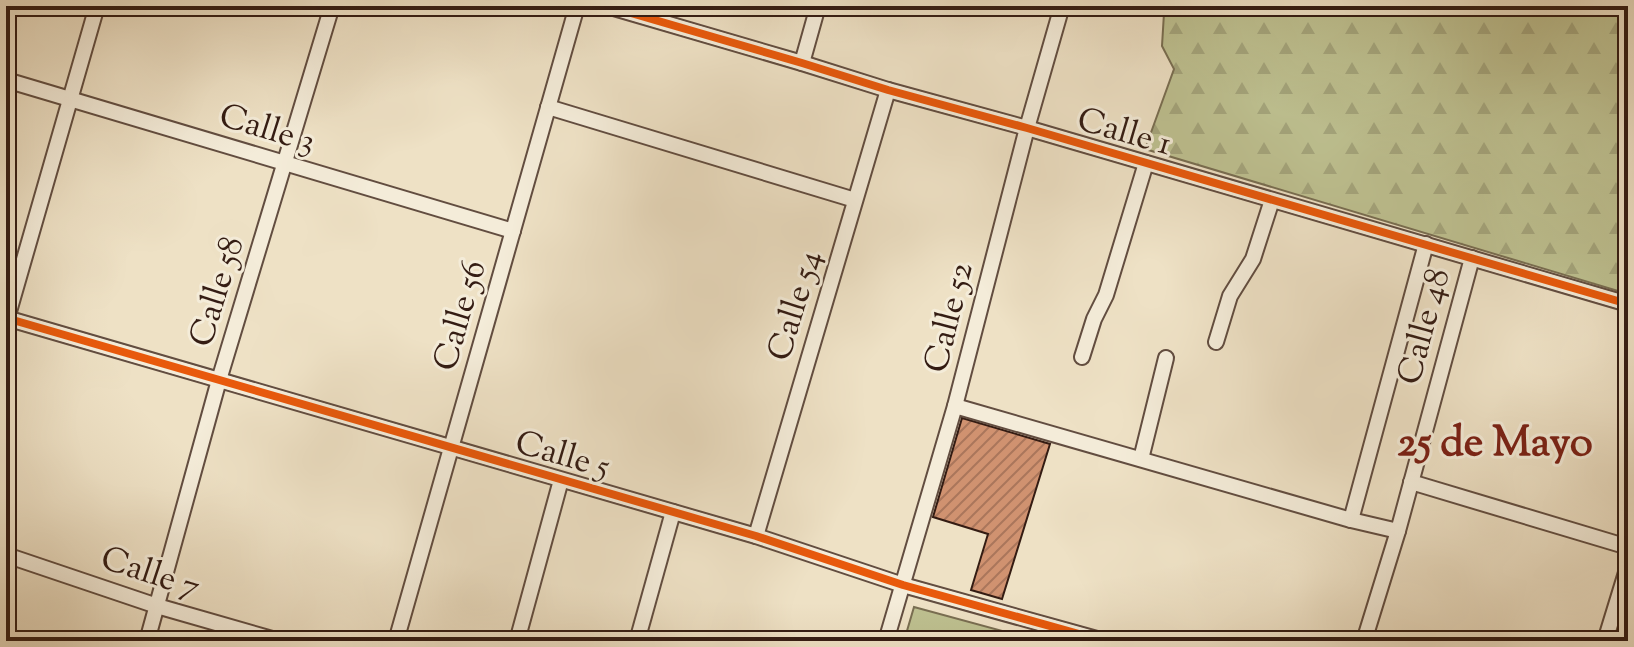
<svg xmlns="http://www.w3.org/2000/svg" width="1634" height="647" viewBox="0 0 1634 647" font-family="'Sorts Mill Goudy',serif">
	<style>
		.forest { fill: url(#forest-firs); stroke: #796e52; stroke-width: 2 }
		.park { fill: #bec191; stroke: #796e52; stroke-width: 2 }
		.building { fill: url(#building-hatch); stroke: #341c13; stroke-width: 2 }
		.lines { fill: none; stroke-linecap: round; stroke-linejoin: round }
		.minor-casing { stroke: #624d40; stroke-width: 18 }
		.minor { stroke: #f4ecd9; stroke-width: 14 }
		.cycleway-casing { stroke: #f4ecd9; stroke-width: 13 }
		.cycleway { stroke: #e8590c; stroke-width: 8 }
		.labels { text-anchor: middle; stroke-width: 6; stroke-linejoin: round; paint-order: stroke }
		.street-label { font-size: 34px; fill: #341c13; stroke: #f4ecd9 }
		.district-label { font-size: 42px; font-weight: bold; fill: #7a1f14; stroke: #f4ecd9 }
	</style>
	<defs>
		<pattern id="forest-firs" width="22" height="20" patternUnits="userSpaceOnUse" patternTransform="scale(2)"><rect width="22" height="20" fill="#bec191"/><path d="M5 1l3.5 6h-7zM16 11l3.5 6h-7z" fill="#a4a57c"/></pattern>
		<pattern id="building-hatch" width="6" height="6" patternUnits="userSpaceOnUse" patternTransform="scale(2)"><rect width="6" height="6" fill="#d09270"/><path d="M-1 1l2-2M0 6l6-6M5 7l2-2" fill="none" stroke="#aa765b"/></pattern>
	</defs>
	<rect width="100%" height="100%" fill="#eee1c5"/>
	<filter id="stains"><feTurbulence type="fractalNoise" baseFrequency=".0025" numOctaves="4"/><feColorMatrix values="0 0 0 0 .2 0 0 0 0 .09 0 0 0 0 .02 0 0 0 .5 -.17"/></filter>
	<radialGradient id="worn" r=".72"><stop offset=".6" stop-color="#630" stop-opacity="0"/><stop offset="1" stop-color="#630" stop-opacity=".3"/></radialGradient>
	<!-- forest -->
	<polygon class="forest" points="1170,6 1628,6 1628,294 1145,149 1174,69 1162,46 1164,13"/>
	<!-- park -->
	<polygon class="park" points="914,607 1039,641 904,641"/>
	<!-- building -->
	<polygon class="building" points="962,418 1050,444 1002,599 971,590 988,534 933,517"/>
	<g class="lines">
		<!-- minor casing -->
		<g class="minor-casing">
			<g id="minor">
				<polyline points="607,6 802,63 888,90 1027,128 1628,304"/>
				<polyline points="802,63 818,6"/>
				<polyline points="6,80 513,231"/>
				<polyline points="548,107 855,200"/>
				<polyline points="6,318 756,536 903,585 1104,641"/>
				<polyline points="6,322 97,6"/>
				<polyline points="1216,342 1230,296 1253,259 1272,200"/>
				<polyline points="1082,357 1094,319 1106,295 1146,163"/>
				<polyline points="955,406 1351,520 1398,531"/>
				<polyline points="1141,459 1166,358"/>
				<polyline points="1411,482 1628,547"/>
				<polyline points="1351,520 1426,244"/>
				<polyline points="756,536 888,90"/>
				<polyline points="6,555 157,606 279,641"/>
				<polyline points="147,641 219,380 332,6"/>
				<polyline points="396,641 577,6"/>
				<polyline points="517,641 561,480"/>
				<polyline points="637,641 673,512"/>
				<polyline points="886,641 955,406 1027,128 1062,6"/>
				<polyline points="1364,641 1398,531 1472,258"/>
				<polyline points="1605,641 1628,566"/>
			</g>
		</g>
		<!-- minor -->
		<use href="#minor" class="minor"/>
		<!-- cycleway casing -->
		<g class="cycleway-casing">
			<g id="cycleway">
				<polyline points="607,6 802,63 888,90 1027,128 1628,304"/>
				<polyline points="6,318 756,536 903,585 1104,641"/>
			</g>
		</g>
		<!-- cycleway -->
		<use href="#cycleway" class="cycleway"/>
	</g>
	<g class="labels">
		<!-- street labels -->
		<g class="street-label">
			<text transform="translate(268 127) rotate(17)" y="12">Calle 3</text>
			<text transform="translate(1125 130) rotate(16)" y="12">Calle 1</text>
			<text transform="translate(215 291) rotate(-73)" y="12">Calle 58</text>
			<text transform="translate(793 305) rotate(-73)" y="12">Calle 54</text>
			<text transform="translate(458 315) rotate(-74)" y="12">Calle 56</text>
			<text transform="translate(947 317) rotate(-76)" y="12">Calle 52</text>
			<text transform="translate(1422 326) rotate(-75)" y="12">Calle 48</text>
			<text transform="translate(563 453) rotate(16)" y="12">Calle 5</text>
			<text transform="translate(151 571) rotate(18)" y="12">Calle 7</text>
		</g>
		<!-- district labels -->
		<g class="district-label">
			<text x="1495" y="455">25 de Mayo</text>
		</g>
	</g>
	<!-- margin -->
	<rect width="1634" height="647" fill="none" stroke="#eee1c5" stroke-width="32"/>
	<rect x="8" y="8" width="1618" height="631" fill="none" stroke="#341c13" stroke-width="4"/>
	<rect x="16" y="16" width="1602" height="615" fill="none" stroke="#341c13" stroke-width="2"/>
	<rect width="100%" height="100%" filter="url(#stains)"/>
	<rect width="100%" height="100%" fill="url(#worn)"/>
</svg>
